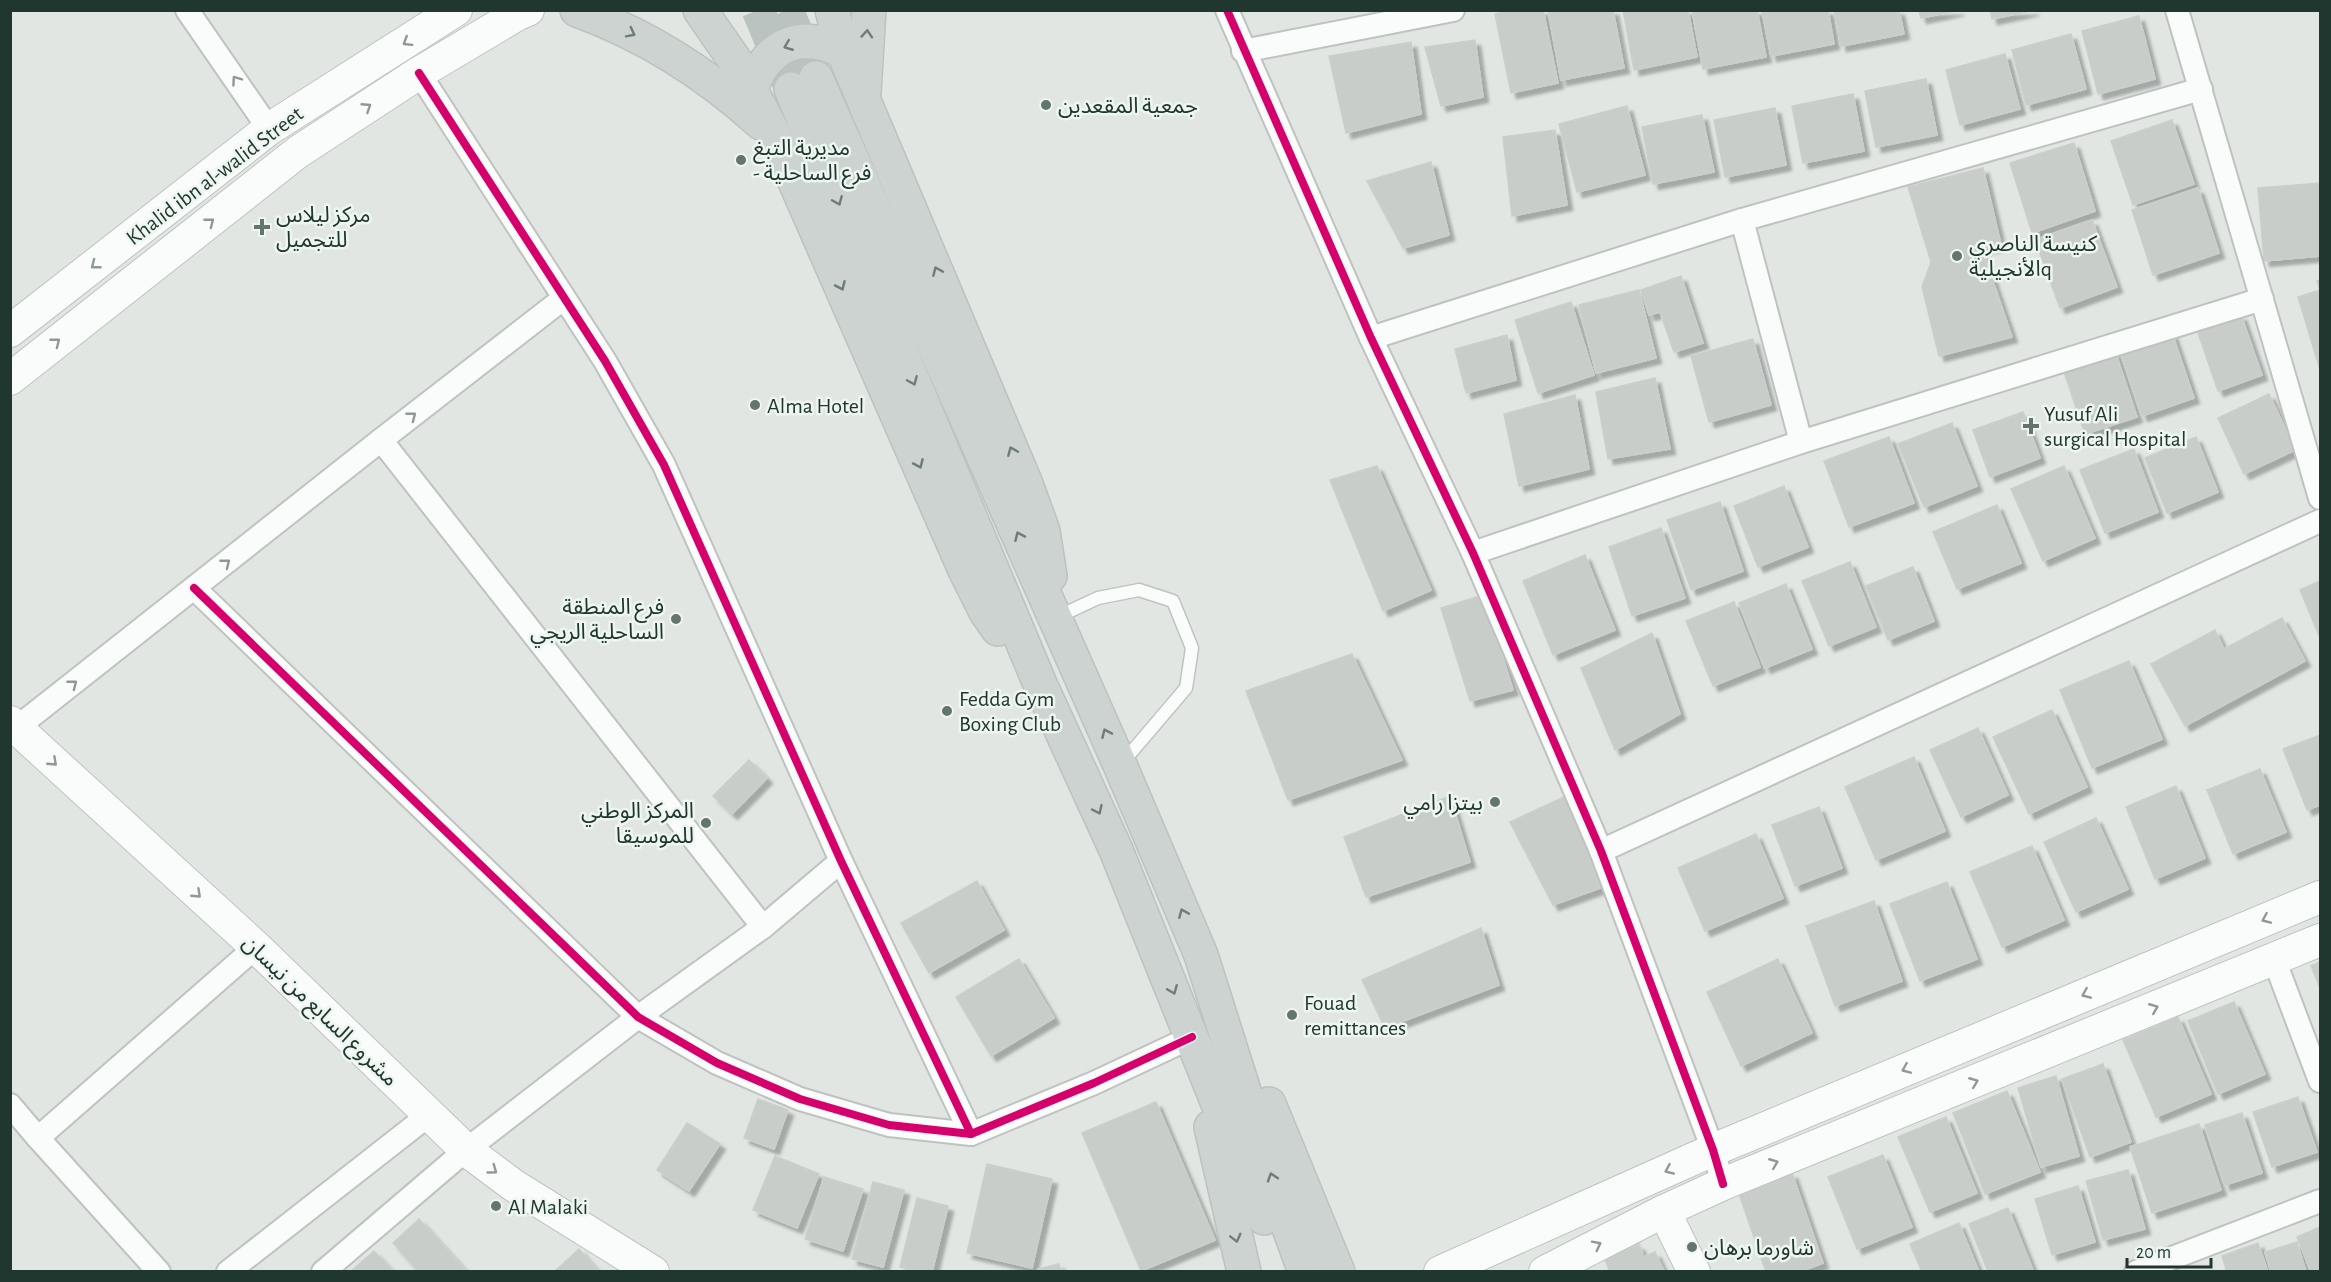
<svg xmlns="http://www.w3.org/2000/svg" width="2331" height="1282" viewBox="0 0 2331 1282" font-family="'Alegreya Sans','Noto Sans Arabic',sans-serif">
	<style>
		.building { fill: #c8cdca; stroke: #cacfcc; stroke-width: 1.5; filter: url(#shadow) }
		.lines { fill: none; stroke-linecap: round; stroke-linejoin: round }
		.primary-tunnel { stroke: #bac3bf; stroke-width: 33; stroke-dasharray: 33 16; stroke-linecap: butt }
		.lane-casing { stroke: #bec3c0; stroke-width: 15 }
		.street-casing { stroke: #bec3c0; stroke-width: 26 }
		.secondary-casing { stroke: #bdc4c0; stroke-width: 34 }
		.primary-casing { stroke: #bbc3bf; stroke-width: 36 }
		.lane { stroke: #fafbfb; stroke-width: 12 }
		.street { stroke: #fafbfb; stroke-width: 22 }
		.secondary { stroke: #fafbfb; stroke-width: 32 }
		.primary { stroke: #ccd3d0; stroke-width: 33 }
		.cycleway-casing { stroke: #eef6f1; stroke-width: 11 }
		.cycleway { stroke: #d6006c; stroke-width: 8 }
		.oneway { stroke: #6d7d77 }
		.oneway2 { stroke: #8d9995 }
		.poi-dot { fill: #64746e; stroke: #eef6f1; stroke-width: 2 }
		.labels { text-anchor: middle; stroke-width: 5; stroke-linejoin: round; paint-order: stroke }
		.poi-label { font-size: 22px; fill: #20372f; stroke: #eef6f1; text-anchor: start }
		.street-label { font-size: 22px; fill: #20372f; stroke: #eef6f1 }
	</style>
	<defs>
		<filter id="shadow"><feDropShadow dx="5.5" dy="5.5" stdDeviation="1.5" flood-color="#0004"/></filter>
	</defs>
	<rect width="100%" height="100%" fill="#e1e6e3"/>
	<!-- building -->
	<g class="building">
		<polygon points="1513,10 1543,10 1558,83 1511,93 1495,14"/>
		<polygon points="1548,10 1613,10 1624,68 1561,80"/>
		<polygon points="1623,10 1688,10 1697,57 1634,70"/>
		<polygon points="1692,10 1757,10 1766,57 1703,69"/>
		<polygon points="1762,10 1828,10 1834,44 1771,56"/>
		<polygon points="1834,10 1899,10 1904,34 1841,46"/>
		<polygon points="1919,10 1959,10 1921,18"/>
		<polygon points="1990,10 2034,10 1992,19"/>
		<polygon points="2139,16 2155,79 2098,94 2082,31"/>
		<polygon points="2071,34 2086,89 2026,105 2012,50"/>
		<polygon points="1475,40 1483,97 1441,106 1425,47"/>
		<polygon points="1411,42 1421,114 1346,133 1329,56"/>
		<polygon points="2005,54 2020,109 1960,125 1946,70"/>
		<polygon points="1926,79 1937,135 1876,147 1865,91"/>
		<polygon points="1853,94 1864,151 1803,163 1792,106"/>
		<polygon points="1627,106 1645,175 1577,192 1559,124"/>
		<polygon points="1775,108 1786,165 1725,177 1714,120"/>
		<polygon points="1702,115 1714,172 1653,184 1642,127"/>
		<polygon points="2172,120 2194,184 2133,205 2111,141"/>
		<polygon points="1555,130 1567,205 1512,216 1503,137"/>
		<polygon points="2074,143 2095,211 2032,233 2010,163"/>
		<polygon points="1431,162 1449,235 1403,248 1367,181"/>
		<polygon points="1983,168 2001,245 1982,249 2012,337 1939,356 1922,287 1931,262 1908,187"/>
		<polygon points="2320,183 2320,256 2264,261 2258,188"/>
		<polygon points="2198,188 2219,253 2153,275 2132,210"/>
		<polygon points="2092,220 2117,287 2060,308 2035,240"/>
		<polygon points="1681,276 1703,343 1674,352 1660,312 1649,315 1641,290"/>
		<polygon points="2320,280 2320,370 2298,297 2320,290 2317,281"/>
		<polygon points="1639,290 1656,358 1596,373 1579,305"/>
		<polygon points="1571,302 1594,375 1538,393 1515,320"/>
		<polygon points="2241,315 2262,375 2218,391 2197,330"/>
		<polygon points="2172,333 2194,398 2142,416 2120,351"/>
		<polygon points="1507,335 1516,380 1466,393 1455,349"/>
		<polygon points="1753,339 1771,405 1709,422 1691,356"/>
		<polygon points="2115,351 2137,417 2085,434 2063,369"/>
		<polygon points="1655,378 1670,449 1608,459 1596,392"/>
		<polygon points="2269,394 2295,450 2244,474 2218,418"/>
		<polygon points="1575,395 1589,469 1519,486 1504,414"/>
		<polygon points="2023,412 2040,458 1990,477 1973,430"/>
		<polygon points="1952,423 1977,486 1924,507 1898,444"/>
		<polygon points="1889,437 1914,503 1849,527 1824,461"/>
		<polygon points="2196,437 2218,492 2167,513 2145,458"/>
		<polygon points="2134,449 2158,512 2105,533 2080,470"/>
		<polygon points="1377,466 1431,590 1383,611 1330,480"/>
		<polygon points="2064,466 2095,538 2043,561 2011,489"/>
		<polygon points="1784,486 1808,547 1758,567 1734,506"/>
		<polygon points="1720,502 1743,571 1691,590 1667,520"/>
		<polygon points="1997,505 2021,563 1957,589 1933,532"/>
		<polygon points="1661,528 1685,598 1632,616 1609,547"/>
		<polygon points="1585,555 1615,630 1553,655 1523,581"/>
		<polygon points="1850,562 1876,627 1829,646 1802,581"/>
		<polygon points="1913,567 1934,621 1888,640 1866,586"/>
		<polygon points="2320,581 2320,638 2300,590"/>
		<polygon points="1786,584 1812,649 1765,668 1739,603"/>
		<polygon points="1483,595 1513,690 1470,701 1441,608"/>
		<polygon points="1734,602 1760,667 1713,686 1686,621"/>
		<polygon points="2282,618 2305,661 2185,726 2151,664 2215,630 2224,649"/>
		<polygon points="1652,633 1680,714 1615,750 1581,668"/>
		<polygon points="1352,654 1402,760 1288,800 1246,691"/>
		<polygon points="2129,661 2162,739 2092,768 2060,690"/>
		<polygon points="2052,710 2087,787 2029,814 1993,737"/>
		<polygon points="1978,728 2008,795 1961,817 1930,750"/>
		<polygon points="2320,735 2320,805 2307,810 2283,749"/>
		<polygon points="1914,757 1945,831 1876,860 1845,787"/>
		<polygon points="749,760 767,778 732,814 713,796"/>
		<polygon points="2260,769 2286,832 2233,854 2207,790"/>
		<polygon points="2176,786 2205,858 2155,879 2126,807"/>
		<polygon points="1568,795 1600,888 1553,905 1510,822"/>
		<polygon points="1450,796 1470,862 1366,897 1344,837"/>
		<polygon points="1819,807 1842,868 1795,886 1772,825"/>
		<polygon points="2096,818 2128,889 2076,912 2044,842"/>
		<polygon points="1756,834 1783,898 1705,931 1678,868"/>
		<polygon points="2032,846 2064,920 2002,947 1970,872"/>
		<polygon points="977,881 1004,930 929,973 901,923"/>
		<polygon points="1947,882 1977,959 1920,981 1890,904"/>
		<polygon points="1874,901 1902,981 1835,1006 1806,926"/>
		<polygon points="1481,928 1499,985 1385,1028 1362,980"/>
		<polygon points="1019,959 1054,1018 991,1056 956,997"/>
		<polygon points="1778,959 1812,1033 1741,1066 1707,992"/>
		<polygon points="2320,962 2320,988 2311,966"/>
		<polygon points="2234,1002 2265,1074 2218,1094 2188,1021"/>
		<polygon points="2178,1017 2211,1094 2156,1117 2123,1040"/>
		<polygon points="2103,1064 2131,1142 2090,1157 2062,1079"/>
		<polygon points="2056,1076 2079,1156 2041,1167 2018,1088"/>
		<polygon points="2007,1091 2040,1172 1985,1194 1953,1113"/>
		<polygon points="2298,1097 2317,1152 2272,1167 2253,1112"/>
		<polygon points="758,1099 788,1110 774,1149 744,1138"/>
		<polygon points="1156,1102 1215,1240 1141,1271 1082,1133"/>
		<polygon points="2242,1113 2262,1173 2225,1185 2205,1125"/>
		<polygon points="1946,1117 1977,1193 1930,1212 1898,1137"/>
		<polygon points="687,1123 720,1144 689,1191 657,1170"/>
		<polygon points="2199,1124 2221,1190 2152,1213 2130,1147"/>
		<polygon points="1883,1155 1912,1227 1857,1249 1828,1177"/>
		<polygon points="775,1156 819,1174 797,1228 753,1210"/>
		<polygon points="987,1164 1052,1179 1032,1268 967,1253"/>
		<polygon points="2128,1170 2145,1229 2103,1240 2086,1181"/>
		<polygon points="1792,1173 1823,1263 1799,1272 1766,1272 1738,1191"/>
		<polygon points="824,1177 863,1189 843,1251 805,1239"/>
		<polygon points="873,1182 904,1190 883,1267 852,1259"/>
		<polygon points="2078,1186 2095,1242 2052,1255 2035,1199"/>
		<polygon points="917,1198 948,1206 932,1272 919,1272 900,1267"/>
		<polygon points="2008,1208 2033,1270 2028,1272 1988,1272 1969,1224"/>
		<polygon points="419,1219 467,1272 419,1272 393,1243"/>
		<polygon points="1959,1223 1979,1272 1922,1272 1910,1244"/>
		<polygon points="2320,1227 2320,1272 2311,1272 2297,1237"/>
		<polygon points="1632,1237 1635,1246 1639,1245 1644,1257 1655,1252 1664,1271 1610,1272 1601,1250"/>
		<polygon points="2297,1242 2306,1272 2271,1272 2265,1252"/>
		<polygon points="2258,1243 2268,1272 2227,1272 2222,1256"/>
		<polygon points="579,1249 599,1272 554,1272"/>
		<polygon points="374,1251 393,1272 350,1272"/>
		<polygon points="1059,1264 1061,1272 1038,1272 1038,1269"/>
	</g>
	<g class="lines">
		<!-- primary-tunnel -->
		<g class="primary-tunnel">
			<polyline points="758,10 791,89"/>
			<polyline points="787,10 816,78"/>
		</g>
		<!-- lane casing -->
		<g class="lane-casing">
			<polyline id="lane" points="1055,618 1098,598 1139,590 1173,601 1192,648 1186,688 1123,762"/>
		</g>
		<!-- street casing -->
		<g class="street-casing">
			<g id="street">
				<polyline points="187,10 269,129"/>
				<polyline points="1227,10 1371,338 1473,553 1601,851 1713,1150 1723,1184"/>
				<polyline points="2177,10 2320,498"/>
				<polyline points="1243,51 1453,10"/>
				<polyline points="419,73 605,361 664,465 841,861 971,1134"/>
				<polyline points="1742,220 1801,442"/>
				<polyline points="1371,338 1742,220 2201,89"/>
				<polyline points="381,440 763,927"/>
				<polyline points="1473,553 1801,442 2262,299"/>
				<polyline points="194,588 638,1017 717,1063 800,1099 889,1125 971,1134 1094,1083 1192,1037"/>
				<polyline points="10,733 381,440 564,298"/>
				<polyline points="1601,851 2320,521"/>
				<polyline points="2274,959 2320,1081"/>
				<polyline points="10,1105 38,1138 159,1272"/>
				<polyline points="38,1138 256,947"/>
				<polyline points="228,1272 430,1114"/>
				<polyline points="323,1272 466,1150 638,1017 763,927 841,861"/>
				<polyline points="2136,1272 2320,1201"/>
			</g>
		</g>
		<!-- secondary casing -->
		<g class="secondary-casing">
			<g id="secondary">
				<polyline points="10,331 269,129 456,10"/>
				<polyline points="10,379 298,152 419,73 518,14 528,10"/>
				<polyline points="10,722 256,947 466,1150 513,1185 653,1272"/>
				<polyline points="1664,1211 1694,1272"/>
				<polyline points="1440,1272 1713,1150 2320,897"/>
				<polyline points="1545,1272 1664,1211 1723,1184 2320,940"/>
			</g>
		</g>
		<!-- primary casing -->
		<g class="primary-casing">
			<g id="primary">
				<path d="M 577,10 C 646,35 707,74 761,123"/>
				<polyline points="700,10 736,62 775,136 965,570 986,612 998,629"/>
				<polyline points="832,10 843,51 1026,484 1043,531 1050,576"/>
				<polyline points="816,78 1120,765 1201,955 1277,1195 1305,1272"/>
				<path d="M 751,88 C 768,44 800,30 843,51"/>
				<polyline points="791,89 1040,684 1116,850 1264,1218"/>
				<polyline points="864,92 869,10"/>
				<polyline points="1269,1104 1338,1272"/>
				<polyline points="1211,1127 1244,1272"/>
			</g>
		</g>
		<!-- lane -->
		<use href="#lane" class="lane"/>
		<!-- street -->
		<use href="#street" class="street"/>
		<!-- secondary -->
		<use href="#secondary" class="secondary"/>
		<!-- primary -->
		<use href="#primary" class="primary"/>
		<!-- cycleway casing -->
		<g class="cycleway-casing">
			<g id="cycleway">
				<polyline points="1227,10 1371,338 1473,553 1601,851 1713,1150 1723,1184"/>
				<polyline points="419,73 605,361 664,465 841,861 971,1134"/>
				<polyline points="194,588 638,1017 717,1063 800,1099 889,1125 971,1134 1094,1083 1192,1037"/>
			</g>
		</g>
		<!-- cycleway -->
		<use href="#cycleway" class="cycleway"/>
	</g>
	<!-- one-way arrows -->
	<defs><path id="oneway-chevron" d="M-2-3.5L2.5 0L-2 3.5" fill="none" stroke-width="1.6" stroke-linecap="round" stroke-linejoin="round" transform="scale(1.5)"/></defs>
	<g class="oneway">
		<use href="#oneway-chevron" transform="translate(631 33) rotate(27)"/>
		<use href="#oneway-chevron" transform="translate(867 34) rotate(-86)"/>
		<use href="#oneway-chevron" transform="translate(788 46) rotate(158)"/>
		<use href="#oneway-chevron" transform="translate(838 201) rotate(67)"/>
		<use href="#oneway-chevron" transform="translate(937 271) rotate(-113)"/>
		<use href="#oneway-chevron" transform="translate(841 286) rotate(66)"/>
		<use href="#oneway-chevron" transform="translate(913 381) rotate(67)"/>
		<use href="#oneway-chevron" transform="translate(1012 451) rotate(-113)"/>
		<use href="#oneway-chevron" transform="translate(919 464) rotate(66)"/>
		<use href="#oneway-chevron" transform="translate(1019 536) rotate(-114)"/>
		<use href="#oneway-chevron" transform="translate(1106 733) rotate(-114)"/>
		<use href="#oneway-chevron" transform="translate(1098 810) rotate(65)"/>
		<use href="#oneway-chevron" transform="translate(1183 913) rotate(-113)"/>
		<use href="#oneway-chevron" transform="translate(1173 990) rotate(68)"/>
		<use href="#oneway-chevron" transform="translate(1272 1177) rotate(-108)"/>
		<use href="#oneway-chevron" transform="translate(1236 1238) rotate(76)"/>
	</g>
	<g class="oneway2">
		<use href="#oneway-chevron" transform="translate(407 42) rotate(148)"/>
		<use href="#oneway-chevron" transform="translate(236 80) rotate(-125)"/>
		<use href="#oneway-chevron" transform="translate(367 107) rotate(-33)"/>
		<use href="#oneway-chevron" transform="translate(210 222) rotate(-38)"/>
		<use href="#oneway-chevron" transform="translate(95 265) rotate(142)"/>
		<use href="#oneway-chevron" transform="translate(56 342) rotate(-38)"/>
		<use href="#oneway-chevron" transform="translate(412 416) rotate(-38)"/>
		<use href="#oneway-chevron" transform="translate(226 563) rotate(-38)"/>
		<use href="#oneway-chevron" transform="translate(73 684) rotate(-38)"/>
		<use href="#oneway-chevron" transform="translate(53 762) rotate(43)"/>
		<use href="#oneway-chevron" transform="translate(197 894) rotate(43)"/>
		<use href="#oneway-chevron" transform="translate(2266 919) rotate(157)"/>
		<use href="#oneway-chevron" transform="translate(2086 994) rotate(157)"/>
		<use href="#oneway-chevron" transform="translate(2154 1008) rotate(-22)"/>
		<use href="#oneway-chevron" transform="translate(1906 1069) rotate(157)"/>
		<use href="#oneway-chevron" transform="translate(1974 1082) rotate(-22)"/>
		<use href="#oneway-chevron" transform="translate(1774 1163) rotate(-22)"/>
		<use href="#oneway-chevron" transform="translate(493 1170) rotate(36)"/>
		<use href="#oneway-chevron" transform="translate(1669 1170) rotate(156)"/>
		<use href="#oneway-chevron" transform="translate(1597 1245) rotate(-27)"/>
	</g>
	<!-- markers -->
	<g class="poi-dot">
		<circle cx="1046" cy="105" r="6"/>
		<circle cx="741" cy="160" r="6"/>
		<path d="M259 218h6v6h6v6h-6v6h-6v-6h-6v-6h6z"/>
		<circle cx="1957" cy="256" r="6"/>
		<circle cx="755" cy="405" r="6"/>
		<path d="M2028 417h6v6h6v6h-6v6h-6v-6h-6v-6h6z"/>
		<circle cx="676" cy="619" r="6"/>
		<circle cx="947" cy="711" r="6"/>
		<circle cx="1495" cy="802" r="6"/>
		<circle cx="706" cy="823" r="6"/>
		<circle cx="1292" cy="1015" r="6"/>
		<circle cx="496" cy="1206" r="6"/>
		<circle cx="1692" cy="1247" r="6"/>
	</g>
	<g class="labels">
		<!-- poi labels -->
		<g class="poi-label">
			<text x="1058" y="113">جمعية المقعدين</text>
			<text x="753" y="155">مديرية التبغ<tspan x="753" dy="25">- فرع الساحلية</tspan></text>
			<text x="276" y="222">مركز ليلاس<tspan x="276" dy="25">للتجميل</tspan></text>
			<text x="1969" y="251">كنيسة الناصري<tspan x="1969" dy="25">الأنجيليةq</tspan></text>
			<text x="767" y="413">Alma Hotel</text>
			<text x="2044" y="421">Yusuf Ali<tspan x="2044" dy="25">surgical Hospital</tspan></text>
			<text x="664" y="614" text-anchor="end">فرع المنطقة<tspan x="664" dy="25">الساحلية الريجي</tspan></text>
			<text x="959" y="706">Fedda Gym<tspan x="959" dy="25">Boxing Club</tspan></text>
			<text x="1483" y="810" text-anchor="end">بيتزا رامي</text>
			<text x="694" y="818" text-anchor="end">المركز الوطني<tspan x="694" dy="25">للموسيقا</tspan></text>
			<text x="1304" y="1010">Fouad<tspan x="1304" dy="25">remittances</tspan></text>
			<text x="508" y="1214">Al Malaki</text>
			<text x="1704" y="1255">شاورما برهان</text>
		</g>
		<!-- street labels -->
		<g class="street-label">
			<text transform="translate(214 175) rotate(-37)" y="8">Khalid ibn al-walid Street</text>
			<text transform="translate(321 1010) rotate(44)" y="8">مشروع السابع من نيسان</text>
		</g>
	</g>
	<!-- border -->
	<rect width="2331" height="1282" fill="none" stroke="#20372f" stroke-width="24"/>
	<!-- scale -->
	<path d="M2127 1258v9h84v-9" fill="none" stroke="#20372f" stroke-width="3"/>
	<text x="2136" y="1258" font-size="18" fill="#20372f" stroke="#eef6f1" stroke-width="4.5" paint-order="stroke">20 m</text>
</svg>
